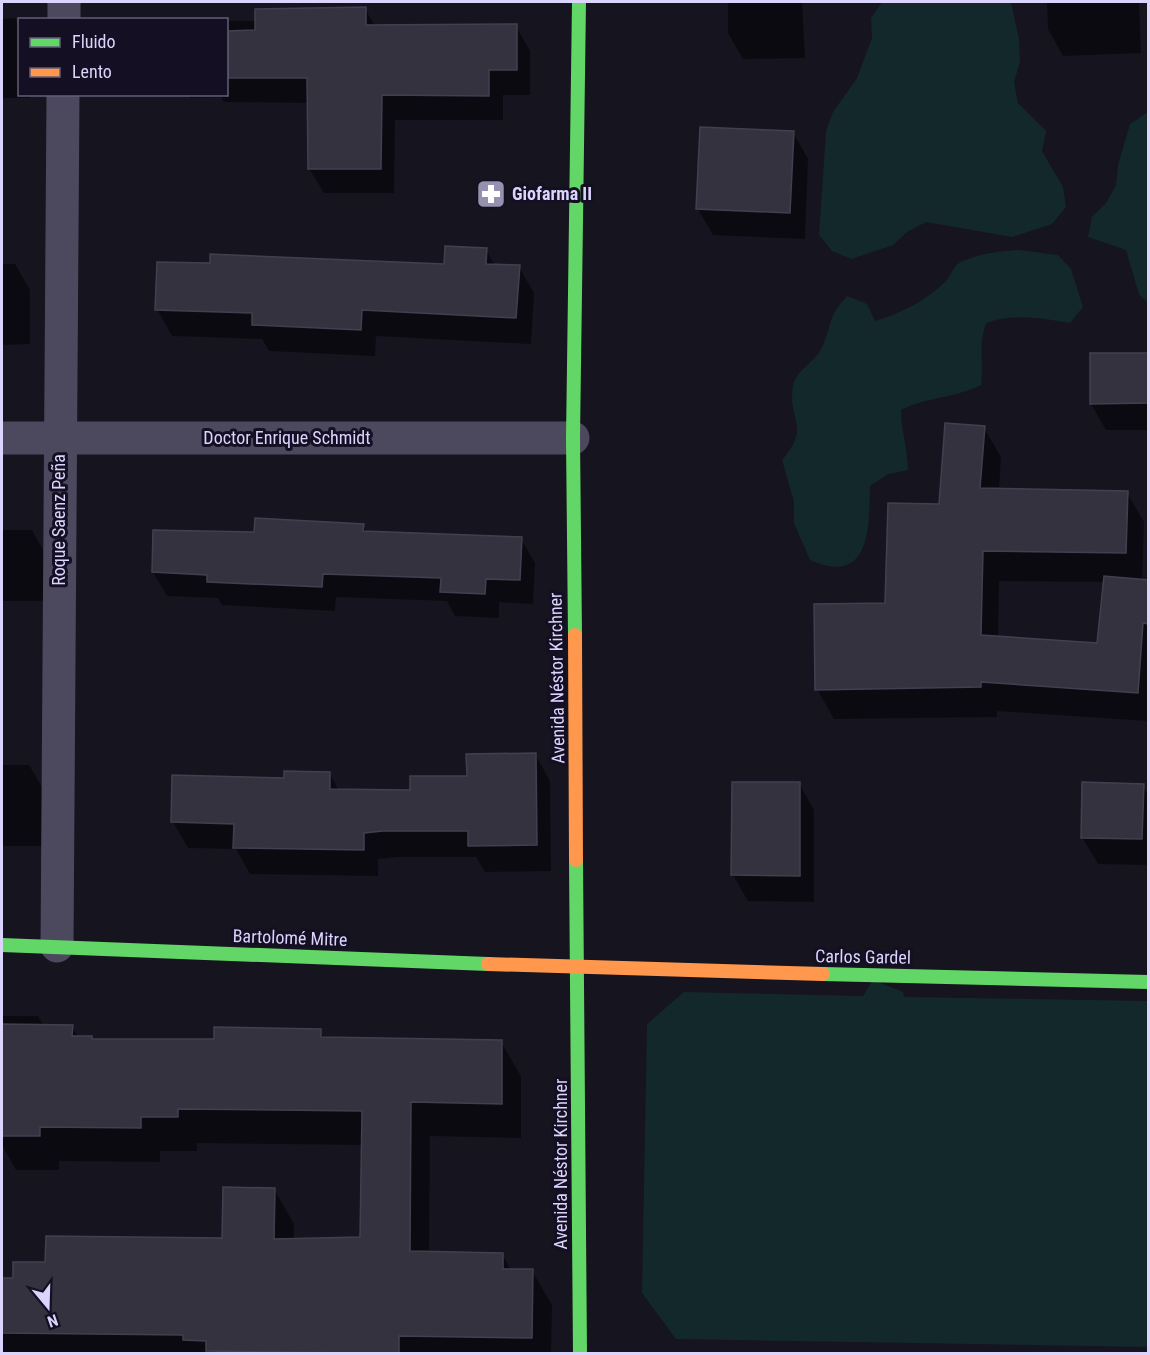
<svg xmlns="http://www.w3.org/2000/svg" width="1150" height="1355" viewBox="0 0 1150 1355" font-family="'Roboto Condensed',sans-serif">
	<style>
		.green { fill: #13282a }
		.shadow { fill: #0007; fill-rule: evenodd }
		.building { fill: #353240; stroke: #433f51; stroke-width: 1.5 }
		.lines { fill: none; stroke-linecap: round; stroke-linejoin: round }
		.street { stroke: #4c495f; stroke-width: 33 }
		.fast { stroke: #63d668; stroke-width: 14 }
		.slow { stroke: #ff974d; stroke-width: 14 }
		.labels { text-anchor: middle; stroke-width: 6; stroke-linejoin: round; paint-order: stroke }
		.poi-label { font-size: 18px; font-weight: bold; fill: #dbd4fc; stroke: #140f23; text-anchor: start }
		.street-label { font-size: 18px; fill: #dbd4fc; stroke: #140f23 }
	</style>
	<rect width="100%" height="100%" fill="#16141e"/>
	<!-- green -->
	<g class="green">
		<polygon points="882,2 1011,2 1019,39 1020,62 1014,82 1018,103 1046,131 1042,151 1063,187 1066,207 1052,224 1012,237 926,222 907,232 893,245 851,259 832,251 819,235 826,131 833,112 857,78 872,38 871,18"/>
		<polygon points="1148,112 1148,303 1139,294 1126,250 1088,237 1092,217 1106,203 1116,185 1118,165 1130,124"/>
		<path d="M 1019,250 L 1058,255 L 1071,269 L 1083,307 L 1070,323 C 1040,318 1015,313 986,323 C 978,347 984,360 981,385 C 953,399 929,396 901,410 C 901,431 908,449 908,470 L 888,474 L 870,486 C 869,527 871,587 810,560 L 794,523 L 794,502 L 782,460 C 812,425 787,421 793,386 C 796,370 814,363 821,349 C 833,326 826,318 847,296 L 867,304 L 875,321 C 900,314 927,300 945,282 C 950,277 953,267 959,263 C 975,254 1001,251 1019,250 Z"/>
		<polygon points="873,980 903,992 904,997 1148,1001 1148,1347 676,1339 642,1293 647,1024 684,992 863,996"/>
	</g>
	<!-- shadow -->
	<g class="shadow">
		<polygon points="728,2 802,2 805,58 743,59 728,33"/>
		<polygon points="1047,2 1139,2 1141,53 1063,56 1048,29"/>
		<polygon points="365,9 375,26 516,26 530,51 530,95 503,95 503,120 395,120 394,193 324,193 309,168 309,103 224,102 221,97 190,98 189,94 226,94 226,21 257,21"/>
		<polygon points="15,18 20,27 20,94 30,94 30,98 2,98 2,19"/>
		<polygon points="793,132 808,159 805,239 713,235 698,209"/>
		<polygon points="486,249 495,266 519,267 534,293 531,344 376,336 375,356 269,351 262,339 172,336 157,309 445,266"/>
		<polygon points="2,264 15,264 30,290 30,344 2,345"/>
		<polygon points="1148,354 1148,430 1106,430 1091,404"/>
		<path d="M 984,428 L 1001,457 L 999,490 L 1127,493 L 1144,522 L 1142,581 L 1148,582 L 1148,721 L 997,711 L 997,717 L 834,719 L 817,689 L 887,604 ZM 999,581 L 1105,582 L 1098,645 L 998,638 Z"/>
		<polygon points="363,525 367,532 521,539 535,563 533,604 499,602 499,618 455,616 447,601 336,597 335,611 222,605 218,598 167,596 153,572 255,533"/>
		<polygon points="2,530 32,530 47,557 47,601 2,601"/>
		<polygon points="535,754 550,781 551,871 485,872 476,857 398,857 378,859 378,876 250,874 236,849 188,848 173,822 285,779 329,773 339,790 412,791 468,777"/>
		<polygon points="2,765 29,765 45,792 45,846 2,846"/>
		<polygon points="733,783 799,783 814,810 814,902 748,901 733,875"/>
		<polygon points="1143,786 1148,795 1148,865 1098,864 1082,837"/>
		<polygon points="2,1016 38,1016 44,1026 72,1027 78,1037 91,1037 93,1041 215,1040 320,1030 324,1038 501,1042 521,1076 521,1138 430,1136 429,1253 502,1254 511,1270 532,1271 552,1305 551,1354 2,1354 2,1279 14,1280 47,1264 224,1239 274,1189 294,1224 294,1240 362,1238 363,1145 197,1143 197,1151 160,1151 160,1162 59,1161 59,1170 16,1170 2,1145"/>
	</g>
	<!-- building -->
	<g class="building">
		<polygon points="366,7 366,25 517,24 517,70 489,70 489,96 382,95 381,169 308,169 307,78 226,78 226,31 255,30 255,9"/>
		<polygon points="700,127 794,131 790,213 696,209"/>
		<polygon points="445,246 487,248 486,264 520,265 516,318 362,310 361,330 252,325 252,313 155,310 157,262 210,263 210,254 444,264"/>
		<polygon points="1090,353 1149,353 1149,403 1090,404"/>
		<polygon points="945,423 985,426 980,488 1128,491 1126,553 983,551 981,635 1097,643 1104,576 1149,580 1149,624 1143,623 1138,693 981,682 981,687 815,690 814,604 885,603 888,503 939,504"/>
		<polygon points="255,518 364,524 363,531 522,537 520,580 486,579 485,594 440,592 441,578 323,574 322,587 207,582 207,575 152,572 153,530 254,532"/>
		<polygon points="536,753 537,845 468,846 468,831 383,831 364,833 364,850 233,848 234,824 171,822 172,775 284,778 284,771 330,772 330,789 410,790 410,776 467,776 466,754"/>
		<polygon points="732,782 800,782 800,876 731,875"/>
		<polygon points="1082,782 1144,784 1142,839 1081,838"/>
		<polygon points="2,1024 73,1025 72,1036 92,1036 92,1039 214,1039 214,1027 321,1029 321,1037 502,1040 502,1104 411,1102 410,1251 503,1253 503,1269 533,1269 532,1338 399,1336 399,1353 358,1353 206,1351 206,1341 183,1340 183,1335 2,1333 2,1278 13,1278 13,1262 45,1262 46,1236 222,1238 223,1187 275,1188 274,1239 360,1237 362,1111 178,1109 178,1117 141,1117 141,1128 40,1127 40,1136 2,1136"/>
	</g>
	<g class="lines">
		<!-- street -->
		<g class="street">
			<polyline points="64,20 64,2"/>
			<polyline points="2,438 573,438"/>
			<polyline points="57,946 63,94"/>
		</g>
		<!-- fast -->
		<g class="fast">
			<polyline points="575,635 573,438 579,2"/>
			<polyline points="576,860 580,1354"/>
			<polyline points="2,945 488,964"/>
			<polyline points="823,974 1148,982"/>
		</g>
		<!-- slow -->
		<g class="slow">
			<polyline points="575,635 576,860"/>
			<polyline points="488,964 823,974"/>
		</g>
	</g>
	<!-- icons -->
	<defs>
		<g id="pharmacy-square" transform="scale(1.5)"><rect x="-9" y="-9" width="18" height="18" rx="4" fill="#9691ae" stroke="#140f23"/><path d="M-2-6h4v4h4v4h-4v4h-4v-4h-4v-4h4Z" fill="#fff"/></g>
	</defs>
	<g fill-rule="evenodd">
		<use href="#pharmacy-square" x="491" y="194"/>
	</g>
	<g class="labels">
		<!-- poi labels -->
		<g class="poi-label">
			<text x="512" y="200">Giofarma II</text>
		</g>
		<!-- street labels -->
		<g class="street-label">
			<text x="287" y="444">Doctor Enrique Schmidt</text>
			<text transform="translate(59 520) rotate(-90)" y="6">Roque Saenz Peña</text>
			<text transform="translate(557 678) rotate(-91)" y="6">Avenida Néstor Kirchner</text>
			<text transform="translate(290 938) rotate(2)" y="6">Bartolomé Mitre</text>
			<text transform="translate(863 957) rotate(1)" y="6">Carlos Gardel</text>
			<text transform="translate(561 1164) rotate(-90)" y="6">Avenida Néstor Kirchner</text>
		</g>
	</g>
	<!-- border -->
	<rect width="1150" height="1355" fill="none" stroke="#dbd4fc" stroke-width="6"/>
	<!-- legend -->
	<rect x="18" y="18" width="210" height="78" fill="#140f23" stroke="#645e7a" stroke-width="1.5"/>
	<rect x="30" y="38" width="30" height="9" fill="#63d668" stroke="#645e7a" stroke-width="1.5"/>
	<text x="72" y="48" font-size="18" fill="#dbd4fc">Fluido</text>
	<rect x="30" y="68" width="30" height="9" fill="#ff974d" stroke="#645e7a" stroke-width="1.5"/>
	<text x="72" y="78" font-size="18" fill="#dbd4fc">Lento</text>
	<!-- north arrow -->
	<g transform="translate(48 1307) rotate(161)" stroke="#140f23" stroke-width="4.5" paint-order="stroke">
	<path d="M0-4.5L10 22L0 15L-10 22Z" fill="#dbd4fc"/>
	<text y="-9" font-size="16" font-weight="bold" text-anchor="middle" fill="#dbd4fc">N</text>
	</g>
</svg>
